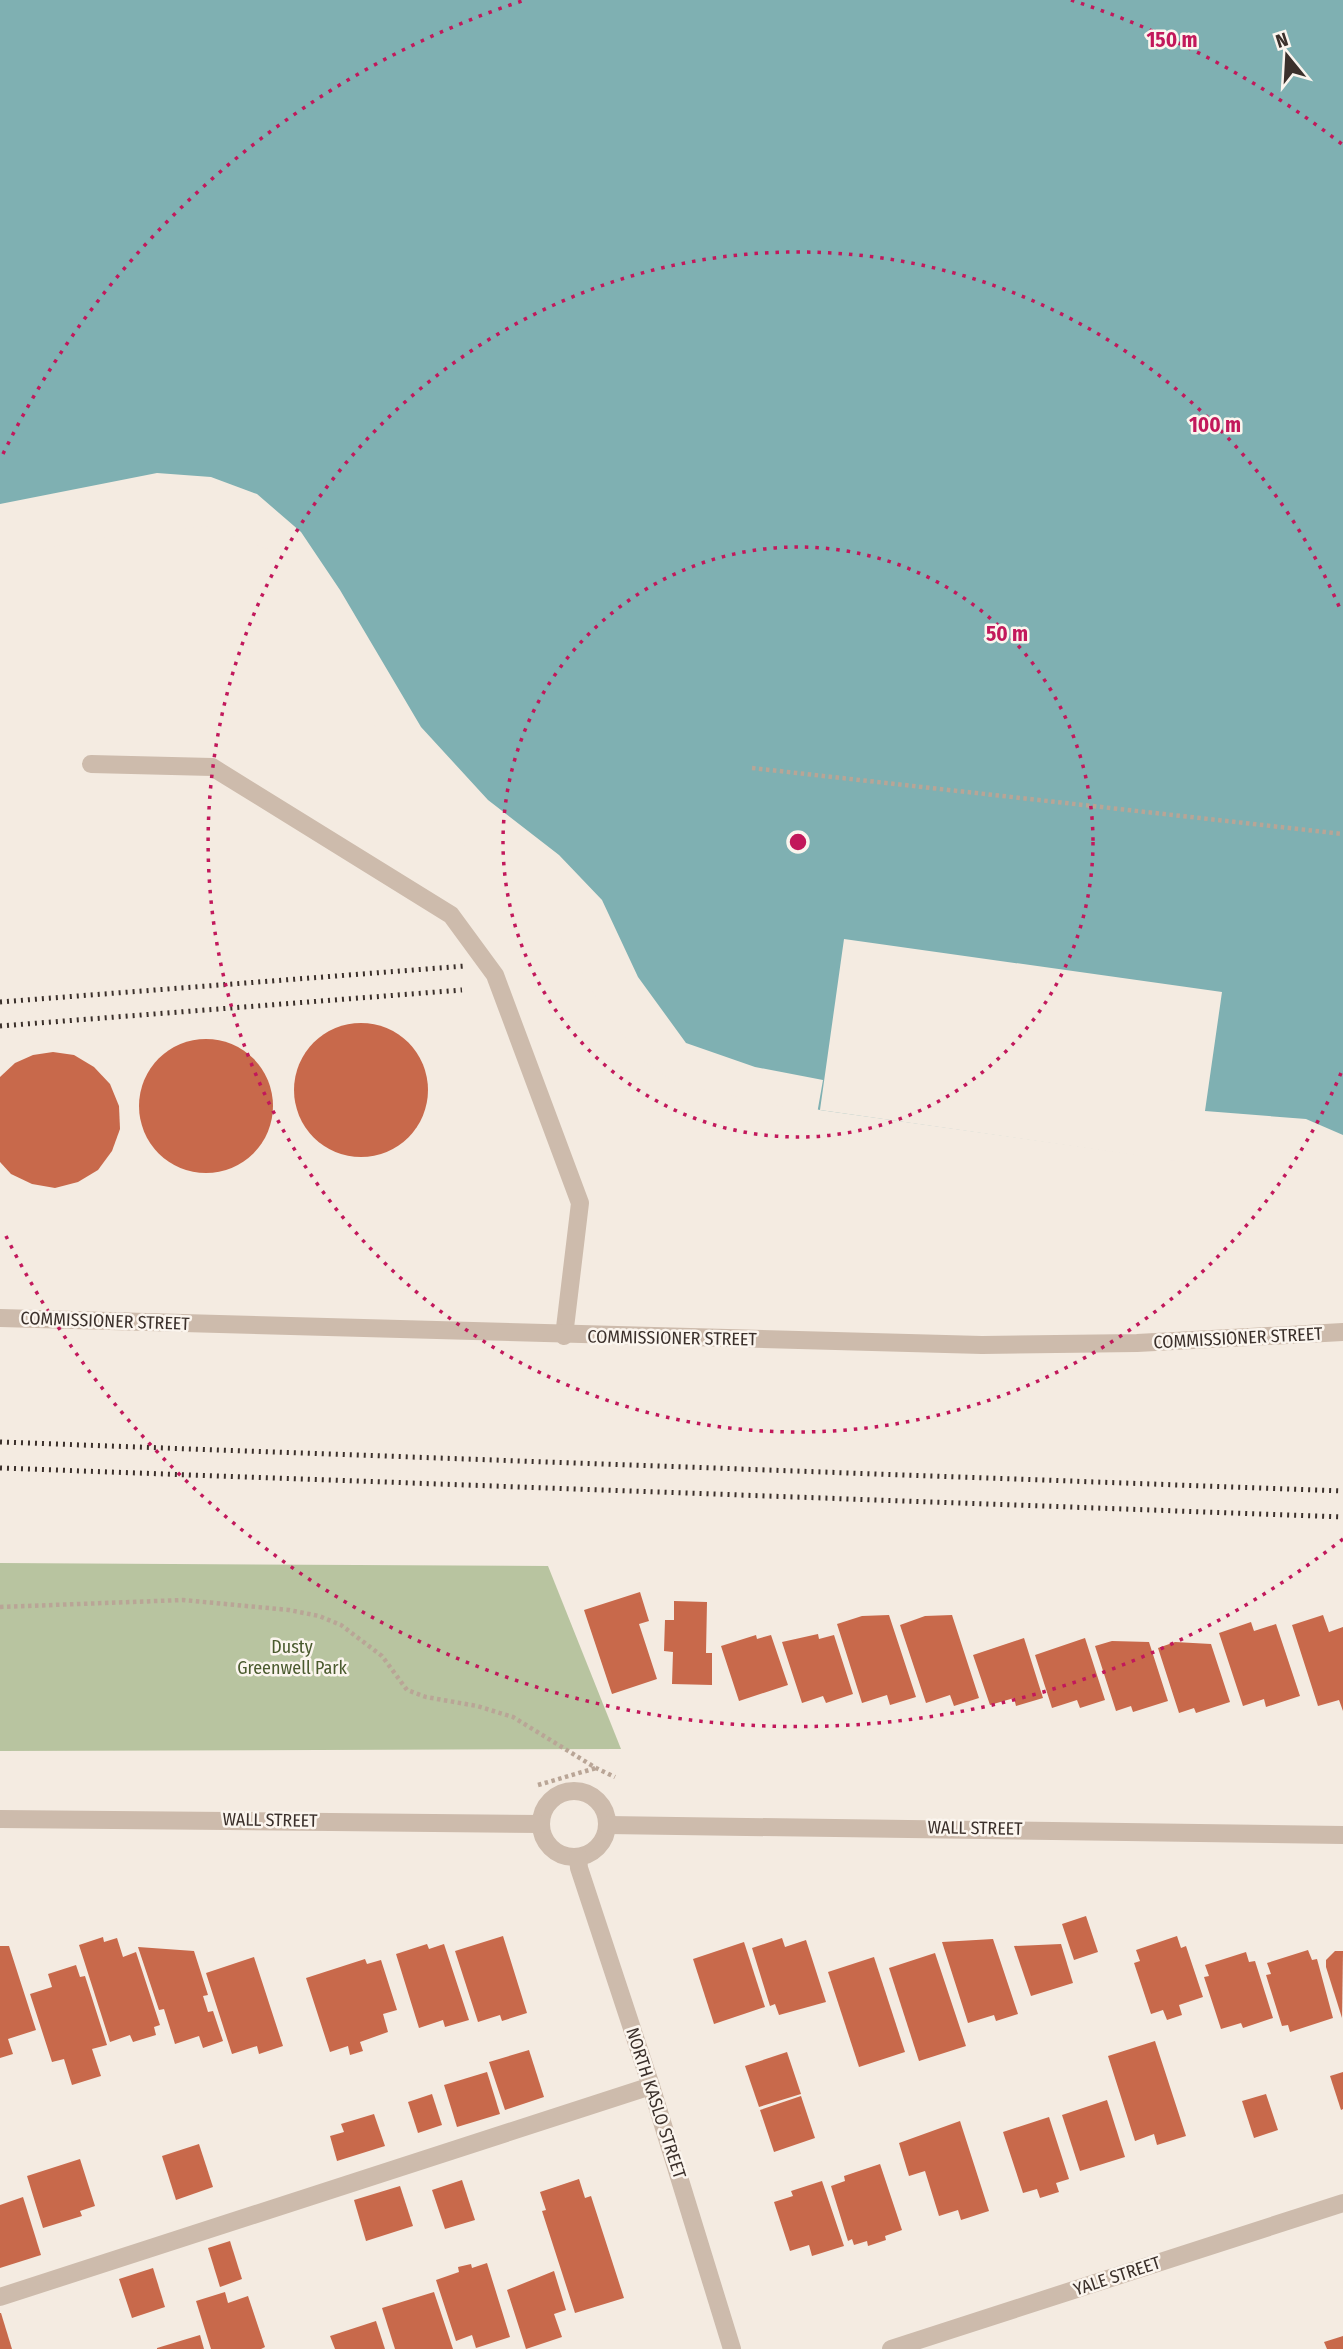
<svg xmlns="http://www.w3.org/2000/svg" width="1343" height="2349" viewBox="0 0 1343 2349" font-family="'Fira Sans Condensed',sans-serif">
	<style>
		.green { fill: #b8c4a0 }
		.water { fill: #7fb0b2 }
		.pier { fill: #f4ebe1 }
		.building { fill: #c8694b }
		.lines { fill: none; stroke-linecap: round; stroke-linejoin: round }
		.path { stroke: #b9a596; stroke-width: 4.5; stroke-dasharray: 3.5 3.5; stroke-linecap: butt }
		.minor { stroke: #cdbbac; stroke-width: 18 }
		.rail { stroke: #3b302b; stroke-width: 5; stroke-dasharray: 2 5; stroke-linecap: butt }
		.ring { fill: none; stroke: #c2185b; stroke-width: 3.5; stroke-dasharray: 3.5 7 }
		.labels { text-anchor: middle; stroke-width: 5; stroke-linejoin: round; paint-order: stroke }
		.street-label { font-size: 18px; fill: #3b302b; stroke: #fbf5ee }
		.park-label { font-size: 18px; fill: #4a5a2e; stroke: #fbf5ee }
		.centre { fill: #c2185b; stroke: #fbf5ee; stroke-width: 3.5 }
		.ring-label { font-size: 21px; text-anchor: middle; font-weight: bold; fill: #c2185b; stroke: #fbf5ee; stroke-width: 5; stroke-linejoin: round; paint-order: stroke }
	</style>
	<rect width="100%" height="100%" fill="#f4ebe1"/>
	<!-- green -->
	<polygon class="green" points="0,1563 548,1566 621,1749 0,1751"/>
	<!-- water -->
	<polygon class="water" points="0,0 1343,0 1343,1158 1261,1146 1197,1163 820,1110 677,1079 556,924 288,554 207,523 83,536 0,555"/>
	<!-- pier -->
	<g class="pier">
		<polygon points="157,473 211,477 257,494 301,532 340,590 421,727 488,800 559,855 602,900 638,977 686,1043 755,1067 823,1080 817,1114 676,1083 643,1061 603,1009 554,926 507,879 418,809 286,556 207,526 83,540 0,559 0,504"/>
		<polygon points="844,939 1222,992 1205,1111 1306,1119 1343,1135 1343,1162 1262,1149 1204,1165 820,1110"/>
	</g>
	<!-- building -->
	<g class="building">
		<circle cx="361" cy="1090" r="67"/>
		<circle cx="206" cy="1106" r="67"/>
		<polygon points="53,1052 74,1055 94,1067 110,1084 119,1106 120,1129 112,1151 98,1170 78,1182 55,1188 32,1184 11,1174 0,1162 0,1077 15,1063 33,1055"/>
		<polygon points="640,1592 649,1621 639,1624 657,1679 612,1694 584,1610"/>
		<polygon points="674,1601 707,1602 706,1653 712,1653 712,1685 672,1684 673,1652 664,1651 665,1620 674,1620"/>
		<polygon points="889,1615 916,1697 890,1705 887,1695 862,1703 837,1624 862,1616"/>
		<polygon points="952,1615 979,1698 954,1706 950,1695 926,1703 900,1625 925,1616"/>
		<polygon points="1323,1615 1329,1632 1343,1627 1343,1711 1339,1700 1318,1706 1292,1625"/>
		<polygon points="1251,1622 1254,1631 1276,1624 1300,1696 1266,1707 1264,1699 1243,1706 1219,1633"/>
		<polygon points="818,1634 819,1639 834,1635 853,1694 826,1703 823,1696 802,1703 782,1642"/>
		<polygon points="756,1635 757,1639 771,1635 788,1685 739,1701 721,1646"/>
		<polygon points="1024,1638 1043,1698 1016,1706 1014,1698 990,1705 973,1655"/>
		<polygon points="1085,1638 1105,1700 1080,1708 1077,1700 1052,1708 1035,1655"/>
		<polygon points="1112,1641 1149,1642 1168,1701 1133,1712 1131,1706 1116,1711 1095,1646"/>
		<polygon points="1175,1642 1211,1644 1230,1702 1196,1713 1194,1708 1179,1713 1158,1648"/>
		<polygon points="1086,1916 1098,1952 1074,1960 1062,1924"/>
		<polygon points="503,1936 527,2013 502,2021 500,2015 478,2022 455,1951"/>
		<polygon points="1177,1936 1181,1948 1186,1946 1203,1997 1179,2005 1182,2015 1167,2020 1163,2010 1151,2014 1134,1963 1140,1961 1136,1950"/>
		<polygon points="103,1937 104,1942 117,1938 123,1957 136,1952 160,2025 154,2027 156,2035 133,2042 130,2035 110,2042 79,1945"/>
		<polygon points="782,1938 785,1947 806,1940 826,2002 779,2015 775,2004 770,2006 752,1948"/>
		<polygon points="993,1939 1018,2014 996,2021 994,2015 968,2023 942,1942"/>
		<polygon points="744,1942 765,2007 714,2024 693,1959"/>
		<polygon points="427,1944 429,1949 444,1944 469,2020 445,2027 443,2020 419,2028 396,1954"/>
		<polygon points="1061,1944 1073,1983 1031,1996 1014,1946"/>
		<polygon points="0,1946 9,1946 36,2030 8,2039 13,2054 0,2058"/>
		<polygon points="138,1947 194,1951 208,1995 203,1996 208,2012 213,2011 223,2041 203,2048 199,2036 175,2044 164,2009 159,2010"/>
		<polygon points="1308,1950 1312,1960 1317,1959 1333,2018 1290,2032 1288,2025 1282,2026 1266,1975 1271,1974 1267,1963"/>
		<polygon points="1335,1951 1343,1951 1342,2018 1326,1967 1326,1960"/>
		<polygon points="1246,1952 1249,1962 1255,1961 1273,2018 1243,2028 1241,2023 1221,2029 1204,1977 1209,1976 1205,1965"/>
		<polygon points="935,1953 966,2046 919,2061 889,1968"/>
		<polygon points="254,1957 283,2046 259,2054 257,2046 232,2054 206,1973"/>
		<polygon points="874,1957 905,2052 859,2067 828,1972"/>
		<polygon points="365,1959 367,1964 381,1960 397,2010 383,2014 388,2032 360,2042 363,2051 350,2055 348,2046 330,2052 306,1978"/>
		<polygon points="76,1965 80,1977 85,1976 107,2045 92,2049 101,2076 72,2085 64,2059 52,2062 30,1994 52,1987 48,1974"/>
		<polygon points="1155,2041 1186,2136 1157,2145 1154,2134 1135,2141 1108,2056"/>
		<polygon points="529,2050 544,2097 505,2110 489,2062"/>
		<polygon points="787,2052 801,2094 759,2107 745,2066"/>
		<polygon points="487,2072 500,2114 457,2127 444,2085"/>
		<polygon points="1343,2072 1343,2109 1341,2110 1330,2076"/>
		<polygon points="432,2094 442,2125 418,2133 408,2102"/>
		<polygon points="1266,2094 1278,2130 1254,2138 1242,2101"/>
		<polygon points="801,2096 815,2138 774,2152 760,2110"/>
		<polygon points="1107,2100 1125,2157 1080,2171 1062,2115"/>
		<polygon points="374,2114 385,2146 337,2161 330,2136 344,2132 341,2124"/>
		<polygon points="1049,2117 1069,2179 1056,2183 1059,2192 1040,2198 1037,2189 1023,2193 1003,2132"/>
		<polygon points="960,2121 989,2211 961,2220 958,2210 939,2216 925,2171 909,2176 899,2143"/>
		<polygon points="199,2144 213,2187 176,2200 162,2156"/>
		<polygon points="80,2159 95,2206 80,2211 82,2216 43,2228 27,2176"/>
		<polygon points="880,2164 902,2230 885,2236 886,2240 868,2246 867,2241 854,2245 852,2239 848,2241 831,2186 845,2181 844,2176"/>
		<polygon points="579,2179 585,2198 591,2196 624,2298 575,2313 542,2211 546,2210 540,2192"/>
		<polygon points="462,2180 475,2220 445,2229 432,2190"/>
		<polygon points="822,2181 844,2246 812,2256 809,2245 790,2251 774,2202 793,2196 791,2191"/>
		<polygon points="400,2186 413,2226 366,2241 354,2200"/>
		<polygon points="23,2197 41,2255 0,2268 0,2205"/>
		<polygon points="230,2241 242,2279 220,2287 208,2248"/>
		<polygon points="487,2263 510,2337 476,2348 472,2335 456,2341 436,2280 459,2272 458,2267 471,2264 472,2268"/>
		<polygon points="153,2268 165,2307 132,2318 119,2279"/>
		<polygon points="554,2271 566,2310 554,2314 562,2337 526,2349 507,2290"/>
		<polygon points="225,2292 228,2303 248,2296 265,2347 261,2349 211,2349 196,2301"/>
		<polygon points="434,2292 453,2349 395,2349 382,2308"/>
		<polygon points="0,2313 1,2313 12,2349 0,2349"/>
		<polygon points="376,2321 385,2349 335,2349 330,2336"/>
		<polygon points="200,2335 204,2349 157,2349 157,2348"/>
		<polygon points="1343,2336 1343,2349 1327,2349 1324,2342"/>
	</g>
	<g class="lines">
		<!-- path -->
		<g class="path">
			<polyline points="752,768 1343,834"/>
			<polyline points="0,1607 183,1600 289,1610 319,1616 341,1625 382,1656 407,1690 426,1697 477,1706 513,1717 596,1768 615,1777"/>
			<polyline points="538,1785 596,1768"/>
		</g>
		<!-- minor -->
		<g class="minor">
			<polyline points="91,764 212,767 451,915 495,975 580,1203 564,1336"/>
			<polyline points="0,1318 982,1345 1137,1343 1343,1332"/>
			<circle cx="574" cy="1824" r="33"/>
			<polyline points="0,1819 541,1824"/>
			<polyline points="607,1825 1343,1835"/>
			<polyline points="578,1857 579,1868 651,2086 732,2349"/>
			<polyline points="0,2297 651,2086"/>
			<polyline points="891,2349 1343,2203"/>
		</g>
		<!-- rail -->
		<g class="rail">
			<polyline points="0,1002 465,966"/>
			<polyline points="0,1026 462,990"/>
			<polyline points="0,1442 1343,1491"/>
			<polyline points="0,1468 1343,1517"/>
		</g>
	</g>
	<!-- distance rings -->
	<g class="ring">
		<circle cx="798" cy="842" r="295"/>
		<path d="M1341 1073A590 590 0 1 1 1341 611"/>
		<path d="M1343 1539A885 885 0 0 1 3 1230M3 454A885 885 0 0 1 525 0M1071 0A885 885 0 0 1 1343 145"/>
	</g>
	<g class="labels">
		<!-- street labels -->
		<g class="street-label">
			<text transform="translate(105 1321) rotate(2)" y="6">COMMISSIONER STREET</text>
			<text transform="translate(672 1338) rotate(1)" y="6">COMMISSIONER STREET</text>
			<text transform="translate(1238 1338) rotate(-3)" y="6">COMMISSIONER STREET</text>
			<text transform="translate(270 1820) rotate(1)" y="6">WALL STREET</text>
			<text transform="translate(975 1828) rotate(1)" y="6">WALL STREET</text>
			<text transform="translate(656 2103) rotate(72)" y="6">NORTH KASLO STREET</text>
			<text transform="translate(1117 2276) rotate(-18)" y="6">YALE STREET</text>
		</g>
		<!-- park labels -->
		<g class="park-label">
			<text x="292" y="1653">Dusty<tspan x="292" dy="21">Greenwell Park</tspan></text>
		</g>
	</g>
	<circle cx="798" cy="842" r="10" class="centre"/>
	<g class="ring-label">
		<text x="1172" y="47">150 m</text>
		<text x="1215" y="432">100 m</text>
		<text x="1007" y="641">50 m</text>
	</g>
	<!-- north arrow -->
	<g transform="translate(1287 56) rotate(342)" stroke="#fbf5ee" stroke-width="5" paint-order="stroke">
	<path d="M0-5L12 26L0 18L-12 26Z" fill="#3b302b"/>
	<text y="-10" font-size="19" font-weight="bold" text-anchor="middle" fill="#3b302b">N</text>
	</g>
</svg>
